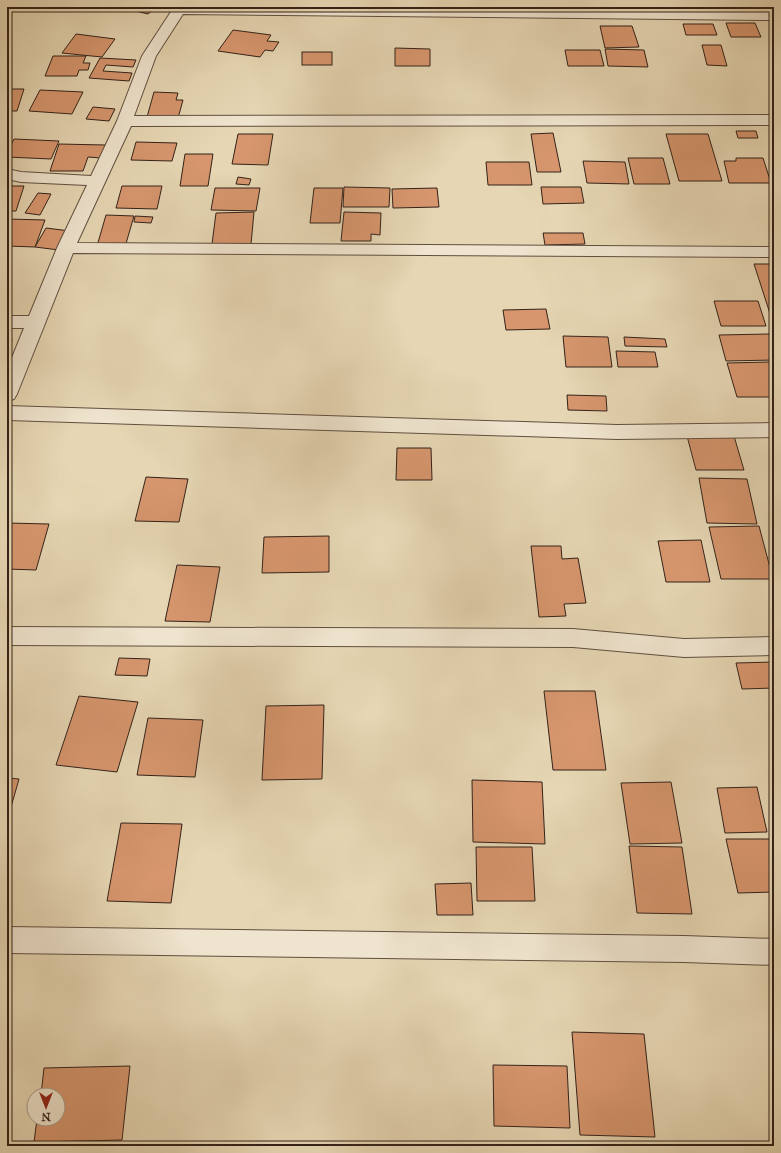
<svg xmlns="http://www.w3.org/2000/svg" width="781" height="1153" viewBox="0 0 781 1153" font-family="'IM FELL Great Primer',serif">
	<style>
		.building { fill: #d7966e; stroke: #332219 }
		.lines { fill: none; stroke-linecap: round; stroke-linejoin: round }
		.minor-casing { stroke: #604f40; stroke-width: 2 }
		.minor { fill: #efe4ce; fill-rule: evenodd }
	</style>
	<rect width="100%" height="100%" fill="#e6d6b3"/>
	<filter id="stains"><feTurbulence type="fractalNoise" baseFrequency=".005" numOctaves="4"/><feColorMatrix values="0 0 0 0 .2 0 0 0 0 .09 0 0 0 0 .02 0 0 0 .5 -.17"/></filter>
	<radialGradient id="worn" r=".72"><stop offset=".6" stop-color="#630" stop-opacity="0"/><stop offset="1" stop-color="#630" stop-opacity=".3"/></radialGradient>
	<!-- building -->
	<g class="building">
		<polygon points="124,7 156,7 148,14 123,8"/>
		<polygon points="726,23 755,23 761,37 731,37"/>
		<polygon points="683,24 713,24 717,35 686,35"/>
		<polygon points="600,26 632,26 639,47 605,48"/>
		<polygon points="233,30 271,35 267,41 279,42 273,51 265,50 260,57 218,51"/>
		<polygon points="76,34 115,39 102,57 62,53"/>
		<polygon points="702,45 721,45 727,66 707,65"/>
		<polygon points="395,48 430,49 430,66 395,66"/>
		<polygon points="605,49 644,50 648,67 608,66"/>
		<polygon points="565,50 600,50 604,66 568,66"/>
		<rect x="302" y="52" width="30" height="13"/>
		<polygon points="53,56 86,56 83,63 90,63 88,70 79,70 77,76 45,76"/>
		<polygon points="100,58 136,60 133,67 106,65 103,71 132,73 129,81 89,78"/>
		<polygon points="7,89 24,89 17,111 7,111"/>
		<polygon points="40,90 83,92 72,114 29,111"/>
		<polygon points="154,92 178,93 176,100 183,100 178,118 147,117"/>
		<polygon points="93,107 115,109 109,121 86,119"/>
		<polygon points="736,131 756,131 758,138 738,138"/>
		<polygon points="553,133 561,172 537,172 531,134"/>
		<polygon points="238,134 273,134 268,165 232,164"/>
		<polygon points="666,134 708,134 722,181 679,181"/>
		<polygon points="14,139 59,141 51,159 7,157 7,153"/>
		<polygon points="136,142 177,143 172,161 131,160"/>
		<polygon points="59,144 105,145 101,158 88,157 83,171 50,171"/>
		<polygon points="185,154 213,154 208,186 180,186"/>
		<polygon points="628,158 663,158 670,184 634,184"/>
		<polygon points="736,158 763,158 771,183 729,183 724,161 736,161"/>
		<polygon points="583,161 625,162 629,184 587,183"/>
		<polygon points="486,162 529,162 532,185 488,185"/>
		<polygon points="238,177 251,179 249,185 236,184"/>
		<polygon points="7,186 24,186 16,211 7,211"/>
		<polygon points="122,186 162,186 157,209 116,208"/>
		<polygon points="344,187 390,188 389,207 343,207"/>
		<polygon points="541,187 581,187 584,203 543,204"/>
		<polygon points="215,188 260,188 256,211 211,210"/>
		<polygon points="314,188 343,188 340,223 310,223"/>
		<polygon points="437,188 439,207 393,208 392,189"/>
		<polygon points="38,193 51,194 40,215 25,213"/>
		<polygon points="254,212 251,244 212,244 216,213"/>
		<polygon points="344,212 381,213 380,235 371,234 371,241 341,241"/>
		<polygon points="106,215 134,216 125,247 97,246"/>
		<polygon points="135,216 153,217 151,223 134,222"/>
		<polygon points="7,219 45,220 35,247 7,246"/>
		<polygon points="46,228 70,231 59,250 35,247"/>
		<polygon points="543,233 583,233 585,244 545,245"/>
		<polygon points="754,264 774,264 774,326"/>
		<polygon points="714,301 758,301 766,326 721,326"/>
		<polygon points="546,309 550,329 506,330 503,310"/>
		<polygon points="769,334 774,350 774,360 726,361 719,335"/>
		<polygon points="563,336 608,337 612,367 566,367"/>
		<polygon points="624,337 665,339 667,347 625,346"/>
		<polygon points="7,339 12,339 7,360"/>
		<polygon points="616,351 655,352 658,367 618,367"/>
		<polygon points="770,362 774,374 774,397 737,397 727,363"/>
		<polygon points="567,395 606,396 607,411 568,410"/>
		<polygon points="687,436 734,436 744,470 696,470"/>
		<polygon points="397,448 431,448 432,480 396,480"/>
		<polygon points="146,477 188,479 179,522 135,521"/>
		<polygon points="699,478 747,479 757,524 707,523"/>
		<polygon points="7,523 49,524 36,570 7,569"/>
		<polygon points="759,526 773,579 721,579 709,527"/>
		<polygon points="329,536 329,572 262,573 264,537"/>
		<polygon points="701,540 710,582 666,582 658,541"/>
		<polygon points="531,546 561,546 562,559 578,558 586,603 564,604 566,616 539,617"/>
		<polygon points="177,565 220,567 210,622 165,621"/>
		<polygon points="119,658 150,659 147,676 115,675"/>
		<polygon points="774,662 774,688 742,689 736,663"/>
		<polygon points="544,691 595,691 606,770 553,770"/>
		<polygon points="79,696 138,702 117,772 56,765"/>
		<polygon points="324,705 322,779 262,780 266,706"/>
		<polygon points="148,718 203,720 195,777 137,775"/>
		<polygon points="7,778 19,779 7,821"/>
		<polygon points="472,780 542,782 545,844 473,842"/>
		<polygon points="671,782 682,843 630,844 621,783"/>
		<polygon points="757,787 767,832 725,833 717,788"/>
		<polygon points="121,823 182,824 171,903 107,901"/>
		<polygon points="726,839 772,839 774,849 774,892 738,893"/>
		<polygon points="629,846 682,847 692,914 637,913"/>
		<polygon points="476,847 532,847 535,901 477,901"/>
		<polygon points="471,883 473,915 437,915 435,884"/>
		<polygon points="572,1032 644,1034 655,1137 580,1135"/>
		<polygon points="493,1065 567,1066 570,1128 494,1126"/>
		<polygon points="130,1066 122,1140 34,1142 37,1119 58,1119 58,1095 41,1095 44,1068"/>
	</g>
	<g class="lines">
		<!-- minor casing -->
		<g class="minor-casing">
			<g id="minor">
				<polygon points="174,7 774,12 774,20 183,14 156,56 134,116 774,115 774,125 131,126 77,243 774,247 774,257 73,253 17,394 14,399 7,401 7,370 24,328 7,328 7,316 29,316 57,248 87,185 21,182 7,179 7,169 21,172 91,176 117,121 142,56"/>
				<polygon points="7,406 617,425 774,423 774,437 617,439 7,420"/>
				<polygon points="7,627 573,629 684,639 774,637 774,655 684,657 573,647 7,645"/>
				<polygon points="7,927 684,936 774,939 774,965 684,962 7,953"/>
			</g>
		</g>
		<!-- minor -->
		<use href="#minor" class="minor"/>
	</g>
	<!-- margin -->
	<rect width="781" height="1153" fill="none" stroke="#e6d6b3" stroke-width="24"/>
	<rect x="8" y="8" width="765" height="1137" fill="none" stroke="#332219" stroke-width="2"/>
	<rect x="12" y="12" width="757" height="1129" fill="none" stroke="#332219"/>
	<!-- north arrow -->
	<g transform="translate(46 1107) rotate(180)"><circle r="19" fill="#efe4ce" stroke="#a49686"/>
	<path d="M0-3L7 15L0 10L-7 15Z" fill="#8f2418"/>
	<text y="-6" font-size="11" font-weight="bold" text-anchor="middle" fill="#332219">N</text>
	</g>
	<rect width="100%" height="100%" filter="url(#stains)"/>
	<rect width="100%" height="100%" fill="url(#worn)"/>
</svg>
